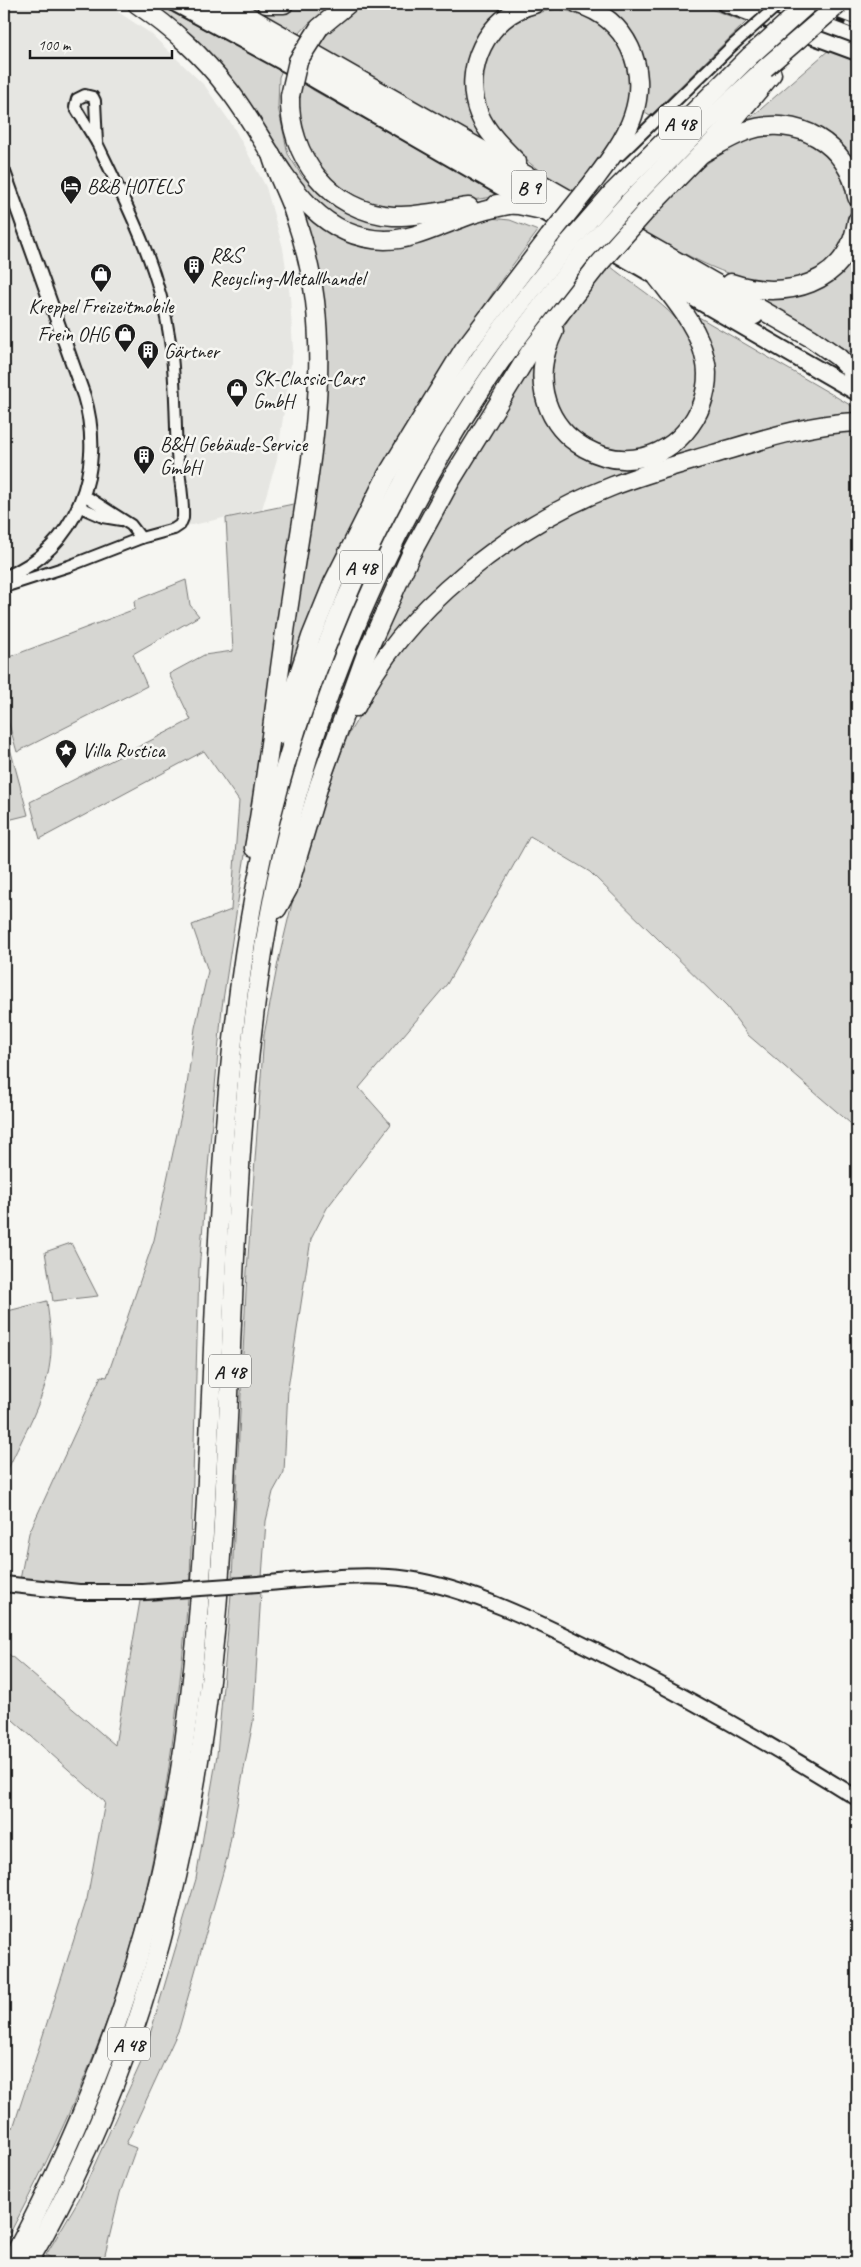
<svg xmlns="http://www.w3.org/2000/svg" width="861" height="2267" viewBox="0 0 861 2267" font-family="Caveat,sans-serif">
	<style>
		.built { fill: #e6e6e2 }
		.green { fill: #d6d6d2; stroke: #797977 }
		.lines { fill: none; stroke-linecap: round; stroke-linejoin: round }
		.minor-casing { stroke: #1c1c1c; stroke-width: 14 }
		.tertiary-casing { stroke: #1c1c1c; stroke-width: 16 }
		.secondary-casing { stroke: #1c1c1c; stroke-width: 18 }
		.trunk-casing { stroke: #1c1c1c; stroke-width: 20 }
		.motorway-casing { stroke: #1c1c1c; stroke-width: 21 }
		.minor { stroke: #f6f6f2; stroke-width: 10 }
		.tertiary { stroke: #f6f6f2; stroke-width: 12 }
		.secondary { stroke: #f6f6f2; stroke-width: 14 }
		.trunk { stroke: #f6f6f2; stroke-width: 16 }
		.motorway { stroke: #f6f6f2; stroke-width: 18 }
		.rail-casing { stroke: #1c1c1c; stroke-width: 5 }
		.rail { stroke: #f6f6f2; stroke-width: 3; stroke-dasharray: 9; stroke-linecap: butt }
		.minor-bridge-casing { stroke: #1c1c1c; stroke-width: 14; stroke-linecap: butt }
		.secondary-bridge-casing { stroke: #1c1c1c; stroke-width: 18; stroke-linecap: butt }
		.motorway-bridge-casing { stroke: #1c1c1c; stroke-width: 21; stroke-linecap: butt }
		.minor-bridge { stroke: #f6f6f2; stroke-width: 10 }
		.secondary-bridge { stroke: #f6f6f2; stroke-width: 14 }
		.motorway-bridge { stroke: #f6f6f2; stroke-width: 18 }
		.labels { text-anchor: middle; stroke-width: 5; stroke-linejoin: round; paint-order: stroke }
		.shield { fill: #f6f6f2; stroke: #5d5d5c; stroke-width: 1 }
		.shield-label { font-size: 19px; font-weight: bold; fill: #1c1c1c }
		.poi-label { font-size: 20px; fill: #1c1c1c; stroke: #f6f6f2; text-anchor: start }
	</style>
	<rect width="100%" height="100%" fill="#f6f6f2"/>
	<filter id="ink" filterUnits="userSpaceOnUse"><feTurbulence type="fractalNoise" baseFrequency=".02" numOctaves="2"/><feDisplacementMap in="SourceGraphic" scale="10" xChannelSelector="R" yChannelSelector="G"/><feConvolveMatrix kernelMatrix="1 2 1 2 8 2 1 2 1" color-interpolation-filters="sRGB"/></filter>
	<g filter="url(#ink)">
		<!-- built -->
		<polygon class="built" points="4,4 106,4 150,33 205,86 233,126 266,187 283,248 290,296 293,349 277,459 262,509 193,525 170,526 68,564 4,584"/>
		<!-- green -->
		<g class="green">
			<polygon points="151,4 156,4 282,70 279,77 278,107 288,154 302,176 317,191 342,208 426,220 429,227 407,232 371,232 328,216"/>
			<polygon points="301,4 335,4 309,23 299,34 261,13 264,8 277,9"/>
			<polygon points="366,4 521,4 472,58 497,150 314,43 343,13"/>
			<polygon points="593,4 697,4 746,22 650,116 640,110 645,82"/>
			<path d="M 559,9 L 592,17 L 618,40 L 631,71 L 629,109 L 610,144 L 573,192 C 523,165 452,106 494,44 C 510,21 532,12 559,9 Z"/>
			<polygon points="830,49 857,59 857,181 820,134 739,128"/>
			<polygon points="297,78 313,90 501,196 406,209 379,207 343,192 311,159 299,130"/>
			<path d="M 774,133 C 791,136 810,139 823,151 C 855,180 860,227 830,259 C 824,265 817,272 809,275 C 765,293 722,273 683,253 C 668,246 653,239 640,229 C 678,190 717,141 774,133 Z"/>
			<polygon points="297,200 344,235 453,227 490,218 510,220 538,231 502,279 418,406 366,497 284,691 325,383"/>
			<polygon points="857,239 857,356 748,293 791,293"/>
			<path d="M 610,266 C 639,290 678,309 694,346 C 701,362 700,379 696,395 C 676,485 530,459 555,356 C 556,350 557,343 559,337 C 566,320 595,277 610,266 Z"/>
			<polygon points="685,309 857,409 857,419 700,455 496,545 360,692 391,609 428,533 541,351 555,428 642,461 710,393"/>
			<polygon points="857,429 857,1129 748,1035 727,1007 590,872 530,836 447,984 359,1088 391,1124 327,1208 311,1239 288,1388 284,1472 273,1492 266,1521 262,1577 232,1578 247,1271 264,1035 278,962 303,857 347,737 384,673 405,645 444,603 479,570 513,545 584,506 643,483 814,434"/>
			<polygon points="298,503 222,1007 199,1270 190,1581 115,1587 20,1580 29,1533 101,1376 107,1377 154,1240 186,1092 195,1028 208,971 192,925 231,910 239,801 204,751 40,839 30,802 191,720 169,674 204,655 233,651 226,518"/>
			<polygon points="186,580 190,605 199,616 133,654 147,686 17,752 4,707 4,659 135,609 134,601"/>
			<polygon points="4,726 28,815 4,821"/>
			<polygon points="71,1243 98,1296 53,1301 45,1252"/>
			<path d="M 47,1301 C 49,1321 53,1342 50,1362 C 46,1397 22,1438 8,1469 L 4,1470 L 4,1312 Z"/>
			<polygon points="261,1592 253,1722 227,1858 179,2029 126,2144 136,2148 120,2193 103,2263 60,2263 46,2255 79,2199 143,2058 196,1879 217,1755 231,1594"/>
			<path d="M 188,1598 C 178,1710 165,1824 135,1933 C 107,2037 60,2138 10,2233 L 4,2229 L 4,2124 L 13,2128 L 87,1899 L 105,1802 L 4,1712 L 4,1650 L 115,1745 L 140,1601 Z"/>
		</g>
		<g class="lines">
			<!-- minor casing -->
			<g class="minor-casing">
				<g id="minor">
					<polygon points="85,95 93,97 95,101 97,143 75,107 77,99"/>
					<polyline points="620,155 734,44"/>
					<polyline points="84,495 131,525 141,538"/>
					<polyline points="78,506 103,517 121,520"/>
					<path d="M 7,586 L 69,566 L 141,538 L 174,529 L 180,525 L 183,518 C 184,497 179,476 177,454 C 175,416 176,378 170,341 C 160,269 128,207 97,143"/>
					<polyline points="855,2263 857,2258"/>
				</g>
			</g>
			<!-- tertiary casing -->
			<g class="tertiary-casing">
				<path id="tertiary" d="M 4,172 L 84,396 C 106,469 78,548 4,578"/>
			</g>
			<!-- secondary casing -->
			<g class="secondary-casing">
				<g id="secondary">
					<polyline points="724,4 857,53"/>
					<polyline points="4,1584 79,1592 143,1592"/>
					<path d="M 258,1584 C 304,1580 363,1572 408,1579 C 469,1588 540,1623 594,1650 C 685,1696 772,1745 857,1798"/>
				</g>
			</g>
			<!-- trunk casing -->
			<g class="trunk-casing">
				<g id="trunk">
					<polyline points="177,4 304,73 857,392"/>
					<polyline points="205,4 755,316"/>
				</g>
			</g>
			<!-- motorway casing -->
			<g class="motorway-casing">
				<g id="motorway">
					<path d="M 137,4 C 173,29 201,54 228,89 C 273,145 300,238 385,240 C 413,240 436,227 462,218 C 477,212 493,208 509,205"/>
					<polyline points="227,4 811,338 838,357 852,371"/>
					<polyline points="266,4 284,4"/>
					<path d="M 578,4 C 627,19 649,68 633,116 C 625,140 608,162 593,182"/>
					<polyline points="319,28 348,4"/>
					<path d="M 290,96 C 288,156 330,212 393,216 C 419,217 444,210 469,207"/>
					<path d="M 701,154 C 716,146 730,137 746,131 C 796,113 849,144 857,197"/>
					<path d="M 517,162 C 503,148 487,133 479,114 C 461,70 487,15 534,4"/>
					<polyline points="613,192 750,56"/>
					<polyline points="629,202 698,131 765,68"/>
					<polyline points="497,204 518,205 542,210"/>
					<polyline points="646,211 731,123 772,74"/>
					<path d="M 731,283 C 784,301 848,285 857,221"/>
					<path d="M 554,331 C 502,437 641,508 695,418 C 705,401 710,378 705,359 C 699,328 676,302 657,277"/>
					<path d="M 356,707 C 402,609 514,524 613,486 C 646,473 680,464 714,454 C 761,440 808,424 857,422"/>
					<polyline points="279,734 311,637 333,583 387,475 464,349 549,237"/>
					<path d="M 254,848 C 269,765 277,681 290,598 C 304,501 327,400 315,301 C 311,270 303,239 293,210 C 286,191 276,173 271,154"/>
					<polyline points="277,909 288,889 319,785 366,654 411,554 450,482 530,352 598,265"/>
					<path d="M 10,2263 C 84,2125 142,1977 171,1823 C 229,1513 196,1195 256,885 C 293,698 372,513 481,357 C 508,319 537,283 566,246"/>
					<path d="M 28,2263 C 152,2054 204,1811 220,1571 C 235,1355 230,1137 268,923 C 301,738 372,560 474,401 C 506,350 544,303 581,255"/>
				</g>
			</g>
			<!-- minor -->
			<use href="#minor" class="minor"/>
			<!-- tertiary -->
			<use href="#tertiary" class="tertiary"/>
			<!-- secondary -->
			<use href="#secondary" class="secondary"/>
			<!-- trunk -->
			<use href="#trunk" class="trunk"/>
			<!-- motorway -->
			<use href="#motorway" class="motorway"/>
			<!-- rail casing -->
			<g class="rail-casing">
				<polyline id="rail" points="795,4 857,28"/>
			</g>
			<!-- rail -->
			<use href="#rail" class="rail"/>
			<!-- minor-bridge casing -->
			<g class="minor-bridge-casing">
				<polyline id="minor-bridge" points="734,44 779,4"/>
			</g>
			<!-- secondary-bridge casing -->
			<g class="secondary-bridge-casing">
				<polyline id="secondary-bridge" points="143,1592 258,1584"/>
			</g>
			<!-- motorway-bridge casing -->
			<g class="motorway-bridge-casing">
				<g id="motorway-bridge">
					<polyline points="750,56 808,4"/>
					<polyline points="765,68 839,4"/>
					<polyline points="290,96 298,61 319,28"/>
					<polyline points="549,237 593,182"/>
					<polyline points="566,246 613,192"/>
					<polyline points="581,255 629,202"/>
					<polyline points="598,265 646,211"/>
				</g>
			</g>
			<!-- minor-bridge -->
			<use href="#minor-bridge" class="minor-bridge"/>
			<!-- secondary-bridge -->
			<use href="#secondary-bridge" class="secondary-bridge"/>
			<!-- motorway-bridge -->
			<use href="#motorway-bridge" class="motorway-bridge"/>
		</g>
	</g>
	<!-- icons -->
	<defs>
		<g id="hotel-pin" transform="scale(1.125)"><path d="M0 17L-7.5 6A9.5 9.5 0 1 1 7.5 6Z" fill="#1c1c1c" stroke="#f6f6f2"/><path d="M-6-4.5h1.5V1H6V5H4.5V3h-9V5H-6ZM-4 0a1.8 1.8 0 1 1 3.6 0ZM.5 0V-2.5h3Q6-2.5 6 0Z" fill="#fff"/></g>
		<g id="building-pin" transform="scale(1.125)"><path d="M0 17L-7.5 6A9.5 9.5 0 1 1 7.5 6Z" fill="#1c1c1c" stroke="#f6f6f2"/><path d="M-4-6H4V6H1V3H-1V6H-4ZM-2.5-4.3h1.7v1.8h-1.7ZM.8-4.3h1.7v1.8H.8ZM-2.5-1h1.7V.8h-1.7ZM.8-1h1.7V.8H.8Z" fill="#fff"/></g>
		<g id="shop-pin" transform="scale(1.125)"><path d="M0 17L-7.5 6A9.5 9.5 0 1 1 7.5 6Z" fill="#1c1c1c" stroke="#f6f6f2"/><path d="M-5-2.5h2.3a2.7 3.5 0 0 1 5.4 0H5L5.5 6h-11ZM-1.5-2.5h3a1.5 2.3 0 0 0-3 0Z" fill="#fff"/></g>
		<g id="sight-pin" transform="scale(1.125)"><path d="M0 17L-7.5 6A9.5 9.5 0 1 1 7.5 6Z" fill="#1c1c1c" stroke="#f6f6f2"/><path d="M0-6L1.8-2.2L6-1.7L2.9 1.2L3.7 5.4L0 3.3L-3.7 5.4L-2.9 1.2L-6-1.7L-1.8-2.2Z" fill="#fff"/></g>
	</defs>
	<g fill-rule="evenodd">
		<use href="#hotel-pin" x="71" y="186"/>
		<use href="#building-pin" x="194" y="266"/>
		<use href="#shop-pin" x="101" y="274"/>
		<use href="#shop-pin" x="125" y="334"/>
		<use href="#building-pin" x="148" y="351"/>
		<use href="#shop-pin" x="237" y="389"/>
		<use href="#building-pin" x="144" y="456"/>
		<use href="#sight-pin" x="66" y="750"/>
	</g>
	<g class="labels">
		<!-- shield labels -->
		<g class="shield">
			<rect x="659" y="106.5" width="42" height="33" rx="4"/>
			<rect x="511.5" y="170.5" width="35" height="33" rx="4"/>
			<rect x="340" y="550.5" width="42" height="33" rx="4"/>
			<rect x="209" y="1354.5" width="42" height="33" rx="4"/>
			<rect x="108" y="2027.5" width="42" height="33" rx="4"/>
		</g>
		<g class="shield-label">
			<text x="680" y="130">A 48</text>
			<text x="529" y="194">B 9</text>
			<text x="361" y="574">A 48</text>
			<text x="230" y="1378">A 48</text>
			<text x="129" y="2051">A 48</text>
		</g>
		<!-- poi labels -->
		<g class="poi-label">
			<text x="87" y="193">B&amp;B HOTELS</text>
			<text x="210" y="262">R&amp;S<tspan x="210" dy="23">Recycling-Metallhandel</tspan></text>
			<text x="101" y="313" text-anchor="middle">Kreppel Freizeitmobile</text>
			<text x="109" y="341" text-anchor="end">Frein OHG</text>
			<text x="164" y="358">Gärtner</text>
			<text x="253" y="385">SK-Classic-Cars<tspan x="253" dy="23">GmbH</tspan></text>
			<text x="160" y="451">B&amp;H Gebäude-Service<tspan x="160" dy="23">GmbH</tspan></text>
			<text x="82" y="757">Villa Rustica</text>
		</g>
	</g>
	<!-- margin -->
	<rect width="861" height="2267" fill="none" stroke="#f6f6f2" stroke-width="20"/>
	<rect x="10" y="10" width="841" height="2247" fill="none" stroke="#1c1c1c" stroke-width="2" filter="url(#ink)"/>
	<!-- scale -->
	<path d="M30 50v8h142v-8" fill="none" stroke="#1c1c1c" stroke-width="2.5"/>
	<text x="38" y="50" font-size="15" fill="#1c1c1c" stroke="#f6f6f2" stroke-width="4" paint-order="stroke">100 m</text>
</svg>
